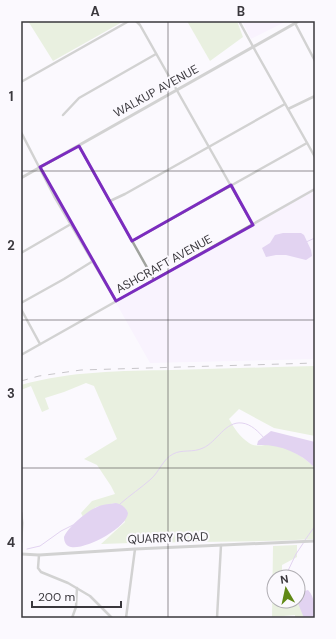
<svg xmlns="http://www.w3.org/2000/svg" width="336" height="639" viewBox="0 0 336 639" font-family="'DM Sans',sans-serif">
	<style>
		.built { fill: #f5ebff }
		.green { fill: #d2e5bd }
		.water { fill: #c3a4e2 }
		.lines { fill: none; stroke-linecap: round; stroke-linejoin: round }
		.stream { stroke: #c3a4e2; stroke-width: 1 }
		.minor { stroke: #a0a39e; stroke-width: 2.5 }
		.tertiary { stroke: #a0a39e; stroke-width: 3 }
		.rail { stroke: #89878c; stroke-width: 1; stroke-dasharray: 7 7; stroke-linecap: butt }
		.marked { fill: none; stroke: #7b2cbf; stroke-width: 3; stroke-linejoin: round }
		.grid { fill: none; stroke: #3a383d; stroke-width: 1; stroke-opacity: 0.55 }
		.labels { text-anchor: middle; stroke-width: 4; stroke-linejoin: round; paint-order: stroke }
		.street-label { font-size: 12px; fill: #3a383d; stroke: #fbf9fe }
		.neatline { fill: none; stroke: #3a383d; stroke-width: 1.5 }
		.grid-label { font-size: 13px; text-anchor: middle; font-weight: bold; fill: #3a383d }
	</style>
	<rect width="100%" height="100%" fill="#fbf9fe"/>
	<!-- built -->
	<g class="built">
		<polygon points="242,21 287,21 251,39"/>
		<polygon points="315,187 315,359 150,363 116,303"/>
	</g>
	<!-- green -->
	<g class="green">
		<polygon points="28,21 124,21 53,61"/>
		<polygon points="187,21 237,21 243,37 210,61"/>
		<path d="M 315,366 L 315,436 L 274,428 L 239,409 L 229,419 C 234,428 240,437 249,443 C 256,448 266,444 274,445 C 288,447 306,458 315,468 L 315,539 C 244,543 172,541 101,544 L 125,522 L 116,503 L 96,507 L 83,517 L 81,513 L 92,501 L 115,494 L 111,486 L 97,465 L 84,459 L 117,439 L 94,386 L 86,383 L 64,392 L 45,398 L 49,409 L 42,412 L 31,386 L 21,390 L 21,385 C 70,371 121,371 172,370 C 220,369 267,367 315,366 Z"/>
		<polygon points="297,545 297,557 282,565 282,577 274,577 274,601 302,600 315,603 315,618 295,618 295,615 272,617 273,546"/>
	</g>
	<!-- water -->
	<g class="water">
		<polygon points="283,233 301,233 304,235 311,250 312,256 306,260 286,255 276,255 266,257 262,248 270,243 275,235"/>
		<path d="M 271,431 L 315,442 L 315,468 C 300,452 279,444 257,445 L 258,441 Z"/>
		<path d="M 116,503 C 122,504 126,508 128,513 C 127,528 85,550 71,547 C 66,546 64,542 64,537 C 68,527 87,511 97,507 C 103,504 110,504 116,503 Z"/>
		<path d="M 308,590 C 315,597 315,609 315,618 L 304,618 L 297,601 L 298,601 L 298,593 Z"/>
	</g>
	<g class="lines">
		<!-- stream -->
		<g class="stream">
			<polyline points="306,242 315,238"/>
			<path d="M 120,504 C 130,495 141,488 151,479 C 159,472 163,459 173,454 C 182,449 193,453 203,448 C 217,442 225,421 242,423 C 251,424 259,432 264,438"/>
			<polyline points="305,540 315,526"/>
			<polyline points="27,549 40,546 61,531 73,525"/>
			<polyline points="285,577 296,554 304,542"/>
		</g>
		<!-- minor -->
		<g class="minor">
			<polyline points="136,21 140,25 253,225"/>
			<polyline points="239,21 256,52 315,157"/>
			<polyline points="295,23 315,61"/>
			<polyline points="21,82 129,21"/>
			<polyline points="288,109 315,96"/>
			<polyline points="63,115 79,98 156,54"/>
			<polyline points="21,132 54,196 116,301"/>
			<polyline points="79,146 154,280"/>
			<polyline points="110,201 125,194 285,104"/>
			<polyline points="132,241 307,143"/>
			<polyline points="21,253 71,224"/>
			<polyline points="21,303 64,279 93,261"/>
			<polyline points="21,309 40,344"/>
			<polyline points="21,355 315,189"/>
			<polyline points="39,555 38,568 41,572 68,583 90,596 112,618"/>
			<polyline points="72,618 76,607 77,588"/>
			<polyline points="126,618 135,549"/>
			<polyline points="217,618 221,545"/>
		</g>
		<!-- tertiary -->
		<g class="tertiary">
			<polyline points="21,178 299,21"/>
			<polyline points="21,513 22,523 21,542"/>
			<polyline points="21,554 39,555 135,549 315,541"/>
		</g>
		<!-- rail -->
		<polyline class="rail" points="21,381 39,376 81,370 315,363"/>
	</g>
	<!-- marked area -->
	<path d="M0 0H336V639H0ZM 79,146 L 132,241 L 231,185 L 253,225 L 116,301 L 40,167 Z" fill="#fbf9fe" fill-opacity=".55" fill-rule="evenodd"/>
	<path class="marked" d="M 79,146 L 132,241 L 231,185 L 253,225 L 116,301 L 40,167 Z"/>
	<!-- grid -->
	<path class="grid" d="M 168,21 L 168,618M 21,171 L 315,171M 21,320 L 315,320M 21,468 L 315,468"/>
	<g class="labels">
		<!-- street labels -->
		<g class="street-label">
			<text transform="translate(156 91) rotate(-29)" y="4">WALKUP AVENUE</text>
			<text transform="translate(164 264) rotate(-29)" y="4">ASHCRAFT AVENUE</text>
			<text transform="translate(168 538) rotate(-2)" y="4">QUARRY ROAD</text>
		</g>
	</g>
	<!-- border -->
	<rect width="336" height="639" fill="none" stroke="#fbf9fe" stroke-width="44"/>
	<!-- north arrow -->
	<g transform="translate(286 589) rotate(351)"><circle r="19" fill="#fbf9fe" stroke="#aeacb1"/>
	<path d="M0-3L7 15L0 10L-7 15Z" fill="#608916"/>
	<text y="-6" font-size="11" font-weight="bold" text-anchor="middle" fill="#3a383d">N</text>
	</g>
	<!-- scale -->
	<path d="M32 601v6h89v-6" fill="none" stroke="#3a383d" stroke-width="2"/>
	<text x="38" y="601" font-size="12" fill="#3a383d" stroke="#fbf9fe" stroke-width="3" paint-order="stroke">200 m</text>
	<rect x="22" y="22" width="292" height="595" class="neatline"/>
	<g class="grid-label">
		<text x="95" y="16">A</text>
		<text x="241" y="16">B</text>
		<text x="11" y="101">1</text>
		<text x="11" y="250">2</text>
		<text x="11" y="398">3</text>
		<text x="11" y="547">4</text>
	</g>
</svg>
